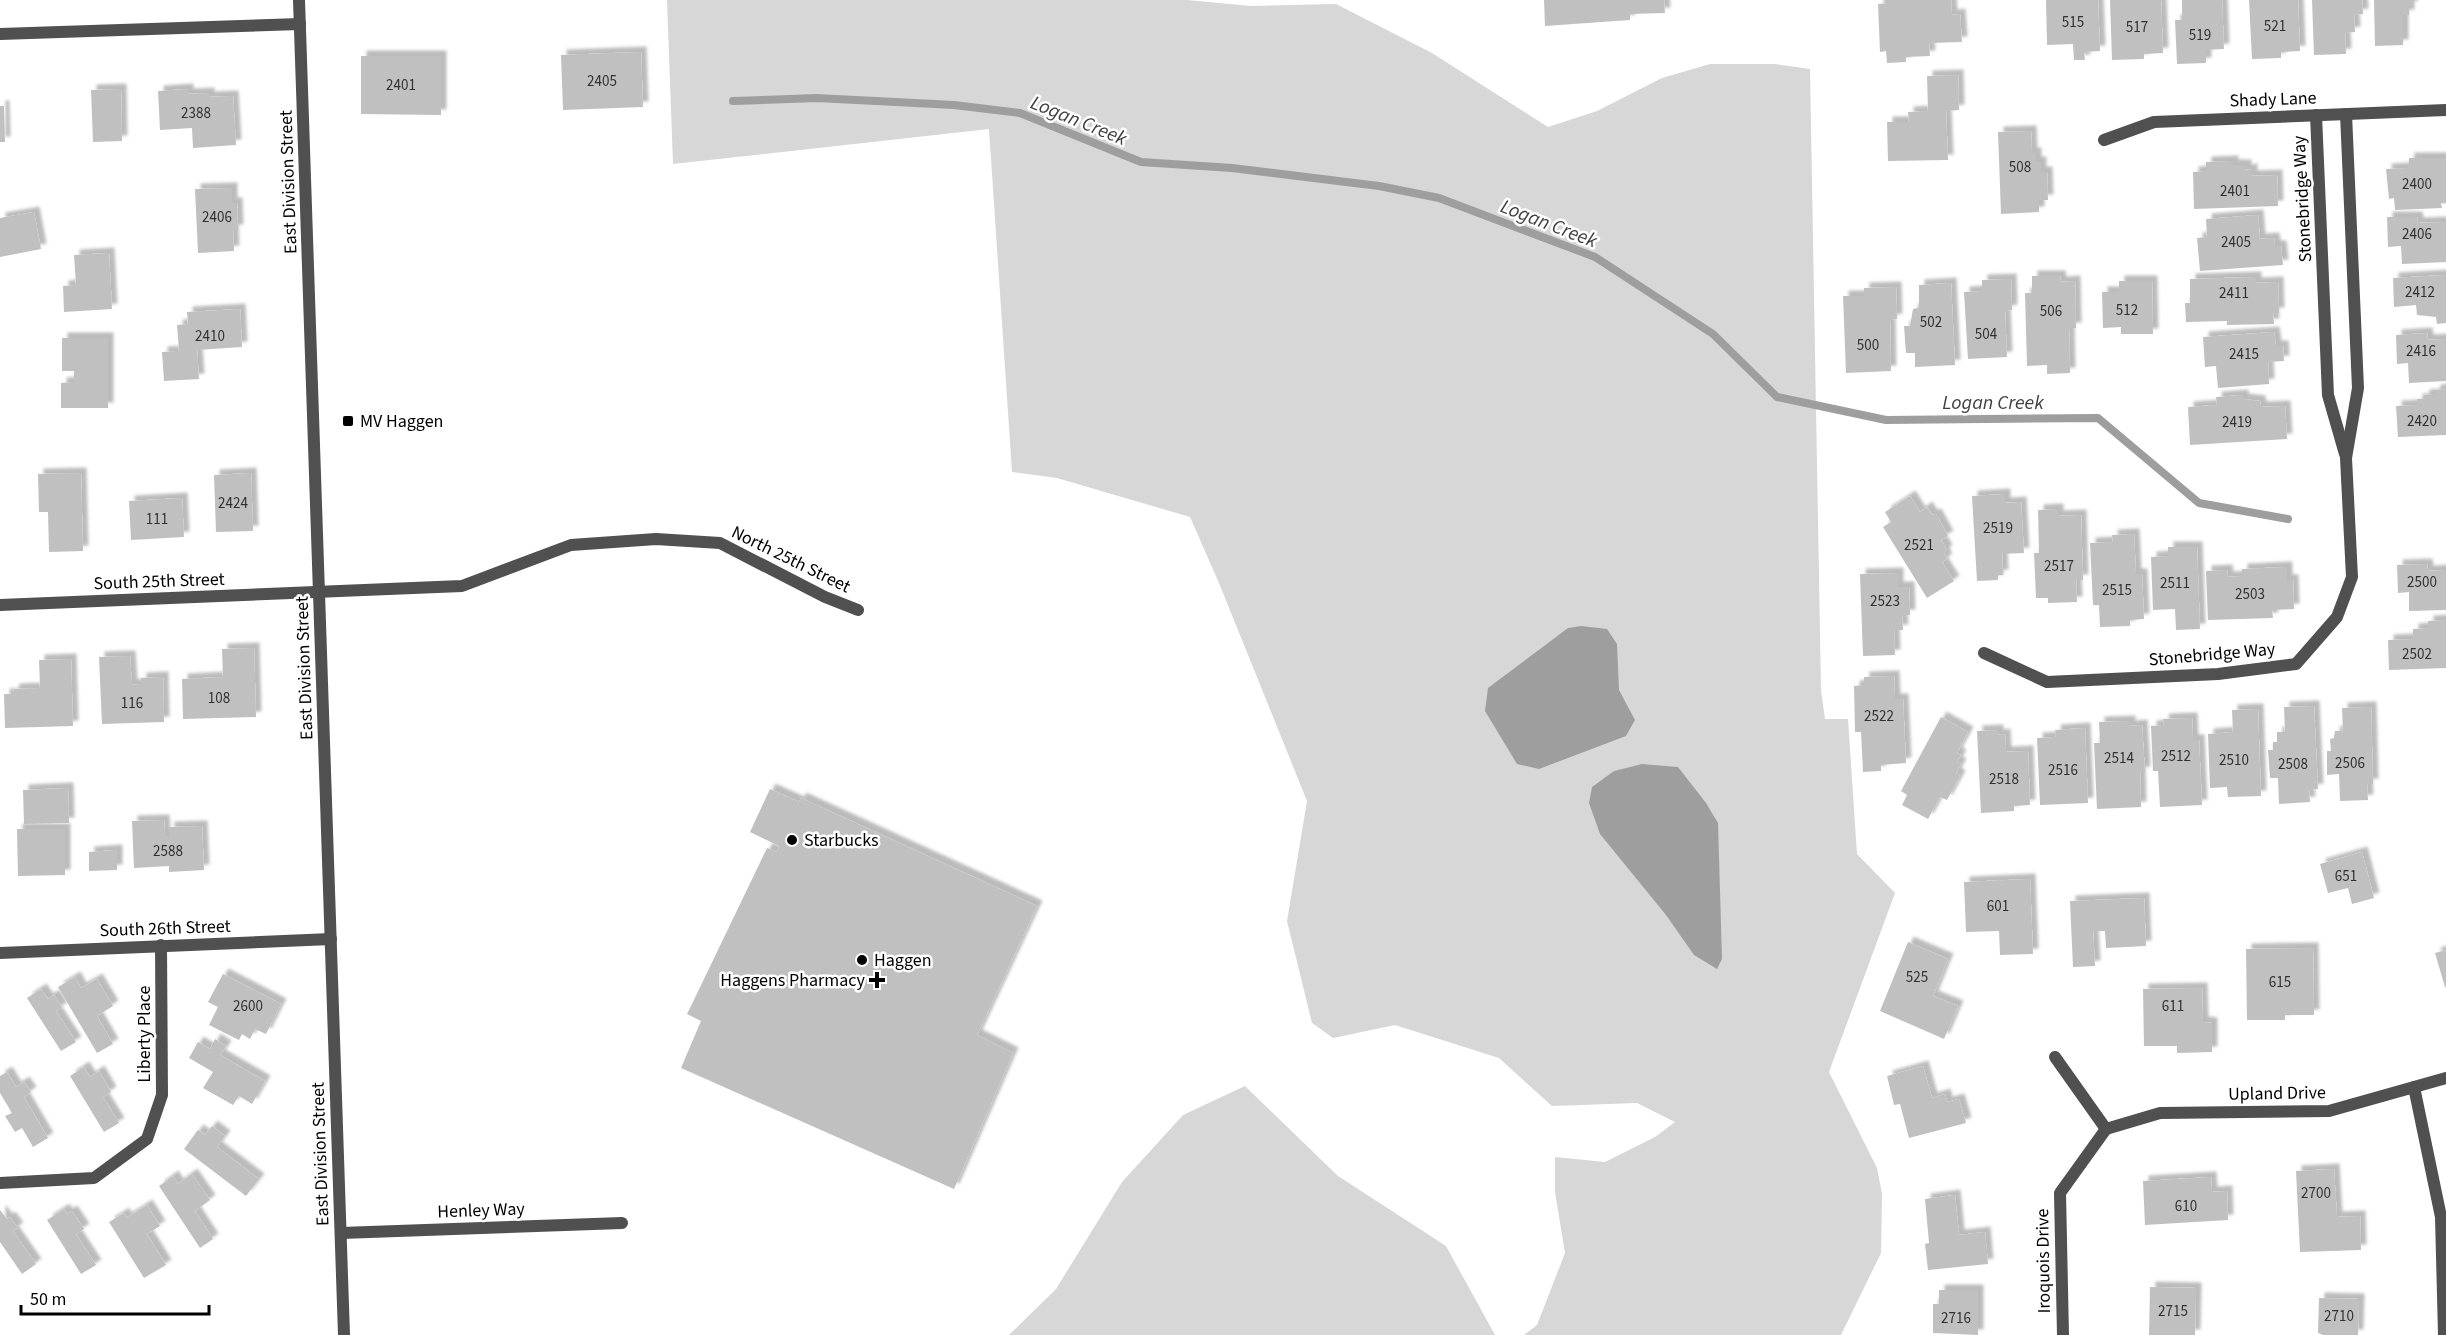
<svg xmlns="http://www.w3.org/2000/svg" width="2446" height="1335" viewBox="0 0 2446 1335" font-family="'Source Sans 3',sans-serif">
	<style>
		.green { fill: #d7d7d7 }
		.water { fill: #9e9e9e }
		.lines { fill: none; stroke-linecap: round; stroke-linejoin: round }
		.stream { stroke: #9e9e9e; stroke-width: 8 }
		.building { fill: #c0c0c0; filter: url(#shadow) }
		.minor { stroke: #505050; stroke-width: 12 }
		.tertiary { stroke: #505050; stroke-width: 12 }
		.poi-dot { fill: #000; stroke: #fff; stroke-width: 2 }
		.labels { text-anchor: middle; stroke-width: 5; stroke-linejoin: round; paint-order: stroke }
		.number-label { font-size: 15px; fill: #303030 }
		.street-label { font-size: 18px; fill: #000; stroke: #fff }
		.poi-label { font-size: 18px; fill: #000; stroke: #fff; text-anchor: start }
		.water-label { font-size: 20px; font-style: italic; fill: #3f3f3f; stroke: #fff }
	</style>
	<defs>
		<filter id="shadow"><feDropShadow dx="5.5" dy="-5.5" stdDeviation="1.5" flood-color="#0004"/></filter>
	</defs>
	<rect width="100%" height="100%" fill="#fff"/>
	<!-- green -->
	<g class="green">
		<polygon points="667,0 1187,0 1251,6 1336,4 1432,53 1548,127 1597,111 1662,78 1710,64 1775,64 1810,69 1821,691 1825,719 1848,719 1857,854 1895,893 1829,1072 1877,1168 1882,1194 1881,1253 1841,1335 1524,1335 1537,1325 1565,1253 1555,1192 1555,1157 1605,1162 1655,1137 1675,1122 1637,1103 1552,1106 1499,1058 1395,1025 1333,1038 1312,1023 1287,921 1307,801 1219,583 1190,517 1057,478 1012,472 989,129 673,164"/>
		<polygon points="1245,1086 1338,1176 1446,1246 1495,1335 1009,1335 1056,1289 1122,1182 1183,1115"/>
	</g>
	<!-- water -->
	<g class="water">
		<polygon points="1581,626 1607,629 1617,644 1619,690 1635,720 1626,736 1539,769 1517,764 1485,711 1488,688 1568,628"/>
		<polygon points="1642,764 1678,767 1706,803 1718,823 1722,959 1717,969 1694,955 1666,915 1600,834 1589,803 1592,787 1614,771"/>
	</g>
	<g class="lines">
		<!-- stream -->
		<polyline class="stream" points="733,101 817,98 954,105 1020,113 1141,162 1232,168 1379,186 1439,198 1595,257 1713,334 1777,397 1886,420 2098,418 2199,503 2288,519"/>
	</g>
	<!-- building -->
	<g class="building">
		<polygon points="1544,0 1664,0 1665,13 1630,14 1630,20 1545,26"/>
		<polygon points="1889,0 1951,0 1952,15 1960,14 1962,42 1929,43 1930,56 1906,57 1906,62 1887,63 1886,51 1880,52 1878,4 1889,3"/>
		<polygon points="2046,0 2098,0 2100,51 2084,52 2085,60 2074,60 2073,44 2047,45"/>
		<polygon points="2110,0 2161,0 2163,53 2144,54 2144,59 2112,60"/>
		<polygon points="2182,0 2222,0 2224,49 2206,50 2206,63 2177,64 2175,20 2182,20"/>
		<polygon points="2249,0 2298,0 2300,51 2281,52 2281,58 2252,59"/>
		<polygon points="2312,0 2362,0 2363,14 2354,15 2355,32 2345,33 2346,54 2314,55"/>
		<polygon points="2374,0 2413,0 2413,6 2409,6 2409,15 2403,15 2403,45 2375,46"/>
		<polygon points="641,52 643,107 563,110 561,55"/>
		<polygon points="361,56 441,56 441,115 361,114"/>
		<polygon points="1958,75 1959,110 1946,111 1948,160 1888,161 1887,122 1909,122 1908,112 1928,111 1927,76"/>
		<polygon points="121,89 122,141 93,142 91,90"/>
		<polygon points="188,89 188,94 209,93 209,97 233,96 236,145 193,148 192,128 160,130 158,91"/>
		<polygon points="0,106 4,106 5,142 0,142"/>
		<polygon points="2031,131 2032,153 2036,153 2036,162 2041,162 2041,172 2047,172 2048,200 2039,200 2039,212 2001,214 1998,132"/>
		<polygon points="2409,158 2446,158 2446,203 2441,203 2442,208 2395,210 2394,198 2389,199 2386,169 2408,168"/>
		<polygon points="2233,161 2233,165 2246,165 2246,170 2252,169 2252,176 2277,175 2278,206 2194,209 2193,172 2206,171 2206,162"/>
		<polygon points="232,188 232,203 237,203 238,230 233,230 234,251 198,253 195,189"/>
		<polygon points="34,212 41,249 0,257 0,218"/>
		<polygon points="2258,215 2260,239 2274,238 2275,246 2281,246 2283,265 2200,271 2197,238 2207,237 2206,219"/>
		<polygon points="2387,217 2417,217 2418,223 2446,222 2446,262 2402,264 2401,246 2388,247"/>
		<polygon points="109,253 112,309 64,312 63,286 76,285 74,255"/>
		<polygon points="2446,275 2446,323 2437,324 2436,317 2417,315 2416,305 2394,307 2393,278"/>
		<polygon points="2032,276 2060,276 2061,282 2075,281 2076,328 2069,328 2070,373 2047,374 2047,365 2027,366 2025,293 2032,293"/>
		<polygon points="2256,277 2256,283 2278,282 2279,313 2273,313 2274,324 2227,325 2227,321 2186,322 2185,303 2190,303 2190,279"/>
		<polygon points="2011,279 2012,310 2005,311 2007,357 1968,359 1964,292 1982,291 1982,280"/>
		<polygon points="2119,281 2152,281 2153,334 2121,334 2121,327 2103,328 2102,292 2119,292"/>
		<polygon points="1951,283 1955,365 1915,367 1915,353 1906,353 1904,326 1910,326 1913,309 1919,308 1919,285"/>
		<polygon points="1896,287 1897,319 1890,320 1891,371 1846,373 1843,296 1864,296 1864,288"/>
		<polygon points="240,309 242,347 197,350 199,379 164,381 162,352 179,351 177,325 188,324 187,312"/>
		<polygon points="2274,332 2276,346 2283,346 2284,361 2268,362 2269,384 2218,388 2216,366 2205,367 2203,337"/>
		<polygon points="2427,333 2428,340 2446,339 2446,381 2409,383 2408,363 2397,364 2396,335"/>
		<polygon points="62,338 108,338 108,408 61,408 61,383 74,382 74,371 62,371"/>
		<polygon points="2446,389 2446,435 2398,437 2396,406 2417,405 2417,399 2424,399 2424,395 2435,394 2435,390"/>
		<polygon points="2243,395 2243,399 2260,401 2261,407 2285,406 2287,439 2190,445 2188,407 2217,405 2216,397"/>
		<polygon points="81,473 83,551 49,552 48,512 39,512 38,474"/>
		<polygon points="251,473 253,531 216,532 214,475"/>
		<polygon points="2005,494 2005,503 2021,502 2024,553 2002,554 2003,575 1998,575 1998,580 1977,581 1972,496"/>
		<polygon points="1910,496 1920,512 1927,507 1932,515 1936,514 1948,536 1941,540 1947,550 1944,553 1947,559 1942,562 1954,581 1927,598 1883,527 1891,522 1885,512"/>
		<polygon points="182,498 184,537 131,540 129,501"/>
		<polygon points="2058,509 2058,516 2081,515 2083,580 2076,580 2077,602 2048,603 2048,598 2036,598 2034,553 2039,553 2038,510"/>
		<polygon points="2134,534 2136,574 2142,574 2144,619 2130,620 2130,626 2100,627 2099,605 2093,605 2090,543 2113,542 2112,535"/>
		<polygon points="2168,547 2197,547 2200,629 2176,630 2175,609 2153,610 2151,557 2168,556"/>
		<polygon points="2427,564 2428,571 2446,570 2446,610 2409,611 2409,592 2398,593 2397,565"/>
		<polygon points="2287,567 2287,580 2293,580 2294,609 2272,610 2273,618 2208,620 2206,571 2227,570 2228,577 2242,576 2242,569"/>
		<polygon points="1898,573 1898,587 1909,587 1910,615 1902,615 1903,630 1894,630 1895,655 1863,656 1860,574"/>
		<polygon points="2446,620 2446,668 2389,670 2388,640 2413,639 2413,629 2428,628 2428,621"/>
		<polygon points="254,648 256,717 183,719 182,679 223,677 222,649"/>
		<polygon points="130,656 132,685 141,684 141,678 163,677 164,722 102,724 99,657"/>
		<polygon points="71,659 73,726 5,728 4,694 13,694 14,689 40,688 39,660"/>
		<polygon points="1894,676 1895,699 1903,699 1906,763 1881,765 1881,771 1863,772 1861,732 1855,732 1854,686 1864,685 1864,677"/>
		<polygon points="2314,706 2318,789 2309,790 2310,802 2279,804 2278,778 2270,778 2268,750 2273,750 2273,742 2277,742 2277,732 2285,732 2284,707"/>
		<polygon points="2371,707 2373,784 2367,784 2368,800 2340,801 2339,774 2327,775 2327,751 2331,751 2330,739 2334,738 2335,731 2343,731 2342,708"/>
		<polygon points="2258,709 2261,796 2228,797 2227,787 2210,788 2208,734 2233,732 2232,710"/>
		<polygon points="1941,717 1968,732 1957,753 1961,755 1957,762 1961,764 1956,773 1960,776 1947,800 1940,797 1928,819 1902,805 1907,795 1901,791"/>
		<polygon points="2192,718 2193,740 2199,740 2202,805 2160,807 2158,771 2153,771 2151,726 2164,725 2163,719"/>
		<polygon points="2130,721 2130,726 2142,725 2145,772 2140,772 2141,807 2097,809 2094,743 2100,743 2099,722"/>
		<polygon points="2085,728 2088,803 2040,805 2037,738 2056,737 2055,730"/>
		<polygon points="1998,730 1998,735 2005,734 2006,752 2028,751 2030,805 2014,806 2014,811 1981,813 1977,731"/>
		<polygon points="68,788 69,823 24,824 23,790"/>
		<polygon points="770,789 799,802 801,798 1037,906 977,1035 1013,1053 954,1189 681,1068 701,1021 687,1014 691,1006 767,848 777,852 779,846 750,832"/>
		<polygon points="164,820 165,836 169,836 169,827 202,826 204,870 169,872 169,866 134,868 132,821"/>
		<polygon points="17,829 65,829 65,875 18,876"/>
		<polygon points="117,850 117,870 89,871 89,852"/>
		<polygon points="2362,852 2374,898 2352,904 2348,888 2328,893 2320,864"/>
		<polygon points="2030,879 2033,954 2000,955 1999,931 1966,932 1964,882"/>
		<polygon points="2144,898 2146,946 2106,948 2105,931 2093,931 2095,966 2073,967 2070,901"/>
		<polygon points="1908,942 1948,959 1933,996 1958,1006 1944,1039 1880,1011"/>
		<polygon points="2313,948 2314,1015 2285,1015 2285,1020 2247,1020 2246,949"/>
		<polygon points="2446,950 2446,987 2445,987 2435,953"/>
		<polygon points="223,974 281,1004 266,1034 255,1029 250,1039 242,1034 239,1040 209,1025 218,1007 208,1002"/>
		<polygon points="75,977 81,988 97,979 113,1006 97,1016 113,1044 97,1053 58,987"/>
		<polygon points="2202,988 2203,1022 2212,1023 2212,1052 2177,1053 2177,1046 2144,1046 2143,989"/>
		<polygon points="41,989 48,999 54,995 62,1008 56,1011 76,1042 61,1051 27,998"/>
		<polygon points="215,1039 226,1046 220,1055 265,1081 252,1104 239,1096 233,1105 203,1088 213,1072 189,1058 198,1042 210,1049"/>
		<polygon points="1923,1066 1932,1098 1945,1094 1947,1102 1959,1099 1966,1123 1909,1138 1900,1104 1894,1105 1887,1076"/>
		<polygon points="84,1067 90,1077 99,1071 111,1092 103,1097 119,1123 104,1132 70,1076"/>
		<polygon points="7,1072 16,1087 24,1082 31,1092 24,1097 48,1138 33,1147 22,1128 15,1132 5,1116 12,1113 0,1093 0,1076"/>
		<polygon points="212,1126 225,1136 217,1147 259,1179 246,1196 184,1149 198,1130 205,1135"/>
		<polygon points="2334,1169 2337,1217 2360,1216 2361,1250 2300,1252 2296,1171"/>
		<polygon points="192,1174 210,1200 195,1211 213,1239 200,1248 159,1186 173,1176 178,1184"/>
		<polygon points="2211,1177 2212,1192 2227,1191 2228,1220 2145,1225 2143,1181"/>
		<polygon points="1955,1195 1959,1235 1985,1232 1988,1264 1928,1270 1925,1244 1929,1243 1925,1199"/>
		<polygon points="147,1205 160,1226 147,1234 166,1265 144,1278 109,1222 124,1213 126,1218"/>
		<polygon points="64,1209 67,1214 72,1211 84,1229 76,1234 96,1265 81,1274 47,1220"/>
		<polygon points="0,1210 7,1219 10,1217 18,1228 13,1231 36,1264 22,1274 0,1242"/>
		<polygon points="2150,1287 2196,1288 2195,1335 2149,1335"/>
		<polygon points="1939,1290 1978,1290 1978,1335 1933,1333 1933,1304 1939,1304"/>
		<polygon points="2319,1298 2359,1299 2358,1335 2323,1335 2318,1333"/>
	</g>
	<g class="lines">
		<!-- minor -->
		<g class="minor">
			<polyline points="0,34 300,24"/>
			<polyline points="2316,115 2328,395 2345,454"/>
			<polyline points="2104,140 2154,122 2446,110"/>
			<polyline points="0,605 462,586 571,545 656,539 720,543 825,597 858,610"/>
			<polyline points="1984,653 2047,682 2218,674 2296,664 2337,617 2352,577 2346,458 2358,388 2346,114"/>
			<polyline points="0,953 331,939"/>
			<polyline points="2055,1057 2106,1129"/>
			<polyline points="2414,1087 2441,1217 2444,1335"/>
			<polyline points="2106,1129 2160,1113 2329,1111 2446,1078"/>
			<polyline points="0,1183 94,1178 147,1139 162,1095 161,945"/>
			<polyline points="341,1233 622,1223"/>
			<polyline points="2063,1335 2060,1193 2106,1129"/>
		</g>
		<!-- tertiary -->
		<polyline class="tertiary" points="299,0 344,1335"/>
	</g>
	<!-- markers -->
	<g class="poi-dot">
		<rect x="342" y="415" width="12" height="12" rx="3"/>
		<circle cx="792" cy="840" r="6"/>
		<circle cx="862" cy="960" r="6"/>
		<path d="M874 971h6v6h6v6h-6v6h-6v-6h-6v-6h6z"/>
	</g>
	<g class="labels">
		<!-- number labels -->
		<g class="number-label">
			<text x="2073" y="27">515</text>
			<text x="2275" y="31">521</text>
			<text x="2137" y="32">517</text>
			<text x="2200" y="40">519</text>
			<text x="602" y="86">2405</text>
			<text x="401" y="90">2401</text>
			<text x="196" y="118">2388</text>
			<text x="2020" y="172">508</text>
			<text x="2417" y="189">2400</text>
			<text x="2235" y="196">2401</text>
			<text x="217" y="222">2406</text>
			<text x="2417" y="239">2406</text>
			<text x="2236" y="247">2405</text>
			<text x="2420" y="297">2412</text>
			<text x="2234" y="298">2411</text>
			<text x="2127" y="315">512</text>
			<text x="2051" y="316">506</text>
			<text x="1931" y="327">502</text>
			<text x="1986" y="339">504</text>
			<text x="210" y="341">2410</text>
			<text x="1868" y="350">500</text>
			<text x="2421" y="356">2416</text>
			<text x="2244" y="359">2415</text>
			<text x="2422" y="426">2420</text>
			<text x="2237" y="427">2419</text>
			<text x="233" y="508">2424</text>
			<text x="157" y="524">111</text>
			<text x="1998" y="533">2519</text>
			<text x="1919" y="550">2521</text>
			<text x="2059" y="571">2517</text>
			<text x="2422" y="587">2500</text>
			<text x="2175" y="588">2511</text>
			<text x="2117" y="595">2515</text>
			<text x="2250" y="599">2503</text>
			<text x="1885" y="606">2523</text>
			<text x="2417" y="659">2502</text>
			<text x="219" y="703">108</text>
			<text x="132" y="708">116</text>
			<text x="1879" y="721">2522</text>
			<text x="2176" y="761">2512</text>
			<text x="2119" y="763">2514</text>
			<text x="2234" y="765">2510</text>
			<text x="2350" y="768">2506</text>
			<text x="2293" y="769">2508</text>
			<text x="2063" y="775">2516</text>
			<text x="2004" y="784">2518</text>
			<text x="168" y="856">2588</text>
			<text x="2346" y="881">651</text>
			<text x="1998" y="911">601</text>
			<text x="1917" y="982">525</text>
			<text x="2280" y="987">615</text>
			<text x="248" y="1011">2600</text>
			<text x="2173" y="1011">611</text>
			<text x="2316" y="1198">2700</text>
			<text x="2186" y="1211">610</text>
			<text x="2173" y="1316">2715</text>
			<text x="2339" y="1321">2710</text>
			<text x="1956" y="1323">2716</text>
		</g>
		<!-- street labels -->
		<g class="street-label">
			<text transform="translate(2273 99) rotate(-2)" y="6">Shady Lane</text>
			<text transform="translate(288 182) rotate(-92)" y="6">East Division Street</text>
			<text transform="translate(2302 199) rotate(-93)" y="6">Stonebridge Way</text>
			<text transform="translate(791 559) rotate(26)" y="6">North 25th Street</text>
			<text transform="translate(159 581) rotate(-2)" y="6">South 25th Street</text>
			<text transform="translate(2212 654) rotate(-5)" y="6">Stonebridge Way</text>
			<text transform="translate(304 668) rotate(-92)" y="6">East Division Street</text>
			<text transform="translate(165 928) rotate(-2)" y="6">South 26th Street</text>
			<text transform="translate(144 1034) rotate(-90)" y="6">Liberty Place</text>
			<text transform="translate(2277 1093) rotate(-1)" y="6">Upland Drive</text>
			<text transform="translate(320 1154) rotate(-92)" y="6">East Division Street</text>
			<text transform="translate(481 1210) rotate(-2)" y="6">Henley Way</text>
			<text transform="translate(2043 1261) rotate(-91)" y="6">Iroquois Drive</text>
		</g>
		<!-- poi labels -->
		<g class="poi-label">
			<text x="360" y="427">MV Haggen</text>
			<text x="804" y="846">Starbucks</text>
			<text x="874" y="966">Haggen</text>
			<text x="865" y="986" text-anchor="end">Haggens Pharmacy</text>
		</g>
		<!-- water labels -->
		<g class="water-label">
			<text transform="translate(1079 120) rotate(22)" y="7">Logan Creek</text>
			<text transform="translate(1549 223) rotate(21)" y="7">Logan Creek</text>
			<text x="1993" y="409">Logan Creek</text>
		</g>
	</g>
	<!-- scale -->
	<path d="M21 1305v9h188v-9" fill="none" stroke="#000000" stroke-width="3"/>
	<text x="30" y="1305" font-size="18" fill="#000000" stroke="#ffffff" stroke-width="4.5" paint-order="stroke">50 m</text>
</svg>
